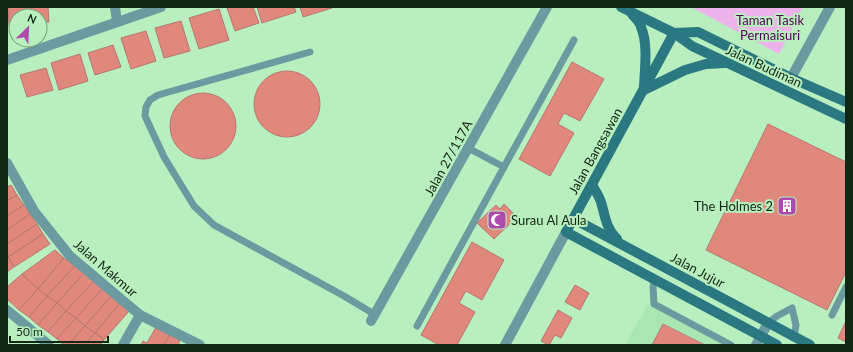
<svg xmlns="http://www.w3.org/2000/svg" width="853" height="352" viewBox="0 0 853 352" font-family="Lato,sans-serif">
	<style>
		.built { fill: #aae6b1 }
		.green { fill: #eeb2eb }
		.building { fill: #e1887d; stroke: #b8766e }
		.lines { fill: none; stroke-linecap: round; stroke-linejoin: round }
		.lane { stroke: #6c9aa1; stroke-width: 7 }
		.street { stroke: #6c9aa1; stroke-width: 10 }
		.secondary { stroke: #2a7882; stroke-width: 10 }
		.labels { text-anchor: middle; stroke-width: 4; stroke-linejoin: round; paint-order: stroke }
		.park-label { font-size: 13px; fill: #530254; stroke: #b9efbf }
		.street-label { font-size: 13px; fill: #112614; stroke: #b9efbf }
		.poi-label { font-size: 13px; fill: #112614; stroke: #b9efbf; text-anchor: end }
	</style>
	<rect width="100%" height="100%" fill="#b9efbf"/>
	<!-- built -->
	<polygon class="built" points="648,304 724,345 625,345"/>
	<!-- green -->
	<polygon class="green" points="691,7 803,7 779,54"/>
	<!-- building -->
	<g class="building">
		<polygon points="8,7 48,7 49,22 40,23 40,16 16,16 16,24 9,25"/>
		<polygon points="231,7 253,7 259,23 235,31 227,8"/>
		<polygon points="257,7 294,7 296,12 262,23"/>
		<polygon points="300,7 332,7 332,8 303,17"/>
		<polygon points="219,9 229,40 199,49 189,18"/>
		<polygon points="181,21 190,51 164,58 155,28"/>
		<polygon points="146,31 156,61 131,69 121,38"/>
		<polygon points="113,45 121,67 95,75 88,53"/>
		<polygon points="80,54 88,81 59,90 51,63"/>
		<polygon points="572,62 604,79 580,121 564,113 558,124 574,133 550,176 519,159"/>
		<polygon points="46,68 53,90 27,97 20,75"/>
		<circle cx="287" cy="104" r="33"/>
		<circle cx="203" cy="126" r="33"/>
		<polygon points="768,124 846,162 846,272 827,310 706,250"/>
		<polygon points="11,185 17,195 7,201 7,187"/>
		<polygon points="17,195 24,205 7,216 7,201"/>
		<polygon points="504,204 517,217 494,239 477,223 496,205 500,209"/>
		<polygon points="24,205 30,214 7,230 7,216"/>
		<polygon points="30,214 37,224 7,244 7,230"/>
		<polygon points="37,224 43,234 8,257 7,244"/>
		<polygon points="43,234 50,244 14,267 8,257"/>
		<polygon points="472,242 504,260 482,300 466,291 459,303 475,312 457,345 439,345 421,335"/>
		<polygon points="55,250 64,258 38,289 22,274"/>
		<polygon points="8,257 14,267 7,272 7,258"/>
		<polygon points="64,258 75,266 47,296 38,289"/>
		<polygon points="75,266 84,273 57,303 47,296"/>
		<polygon points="84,273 94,281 66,311 57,303"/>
		<polygon points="22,274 38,289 19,310 7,299 7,287"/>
		<polygon points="94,281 103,288 76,318 66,311"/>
		<polygon points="575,285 589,293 580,310 565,302"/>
		<polygon points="103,288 112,295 85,326 76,318"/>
		<polygon points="38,289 47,296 29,317 19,310"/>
		<polygon points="112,295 121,302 95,333 85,326"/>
		<polygon points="47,296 57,303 38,325 29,317"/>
		<polygon points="121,302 130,310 104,340 95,333"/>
		<polygon points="57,303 66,311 48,332 38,325"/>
		<polygon points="558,310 572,318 561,338 555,335 549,345 541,341"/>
		<polygon points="66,311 76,318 57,339 48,332"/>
		<polygon points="76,318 85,326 68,345 64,345 57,339"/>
		<polygon points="846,321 846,342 838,338"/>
		<polygon points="663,324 705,345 652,345"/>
		<polygon points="85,326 95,333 84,345 68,345"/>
		<polygon points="156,327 170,335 164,345 141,345 143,341 147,343"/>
		<polygon points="95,333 104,340 100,345 84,345"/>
		<polygon points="170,335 180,340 178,345 164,345"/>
	</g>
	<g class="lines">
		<!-- lane -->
		<g class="lane">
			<polyline points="310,52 158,95 150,100 146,107 145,116 164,157 194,206 214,225 344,296 374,314"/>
			<polyline points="504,167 574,40"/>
			<polyline points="655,279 653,287 654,304 731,345"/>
			<polyline points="832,315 846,287"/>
			<polyline points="768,323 777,316 792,308 796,325 794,337"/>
			<polyline points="417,326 504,167 468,148"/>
		</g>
		<!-- street -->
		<g class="street">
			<polyline points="115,7 117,22"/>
			<polyline points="7,60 161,7"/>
			<polyline points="791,78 830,7"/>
			<polyline points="7,163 34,211 70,256 140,315 200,345"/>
			<polyline points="7,310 49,345"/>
			<polyline points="371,321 547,7"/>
			<polyline points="123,345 140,315"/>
			<polyline points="505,345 566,232"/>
			<polyline points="756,345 768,323"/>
		</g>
		<!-- secondary -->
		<g class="secondary">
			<polyline points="621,7 674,33 692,46 846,119"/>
			<path d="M 632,14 C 635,18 640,22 641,27 C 648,43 645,68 644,86"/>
			<polyline points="674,33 566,232 777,345"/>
			<polyline points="674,33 698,32 791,78 846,102"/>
			<polyline points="644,90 685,70 706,64 725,63"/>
			<path d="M 592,185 C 595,190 599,196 601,202 C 605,215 606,229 617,239"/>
			<polyline points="574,219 810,345"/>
		</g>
	</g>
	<!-- icons -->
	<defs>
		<g id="building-square" transform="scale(1)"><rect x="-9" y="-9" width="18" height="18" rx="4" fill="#af4aae" stroke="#b9efbf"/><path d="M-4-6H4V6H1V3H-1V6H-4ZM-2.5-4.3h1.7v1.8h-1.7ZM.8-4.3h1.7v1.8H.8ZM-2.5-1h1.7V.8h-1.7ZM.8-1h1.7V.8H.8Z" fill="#fff"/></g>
		<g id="mosque-square" transform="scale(1)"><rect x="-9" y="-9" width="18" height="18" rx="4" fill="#af4aae" stroke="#b9efbf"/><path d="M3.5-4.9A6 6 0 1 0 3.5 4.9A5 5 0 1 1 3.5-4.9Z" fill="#fff"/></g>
	</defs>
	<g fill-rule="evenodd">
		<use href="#building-square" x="787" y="206"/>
		<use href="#mosque-square" x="497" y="220"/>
	</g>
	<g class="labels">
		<!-- park labels -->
		<g class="park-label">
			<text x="770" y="25">Taman Tasik<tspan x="770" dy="15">Permaisuri</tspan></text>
		</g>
		<!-- street labels -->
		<g class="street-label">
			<text transform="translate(764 66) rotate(25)" y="5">Jalan Budiman</text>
			<text transform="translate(595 151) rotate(-61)" y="5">Jalan Bangsawan</text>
			<text transform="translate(448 158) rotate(-61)" y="5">Jalan 27/117A</text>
			<text transform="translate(106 268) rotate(41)" y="5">Jalan Makmur</text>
			<text transform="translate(698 270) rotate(28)" y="5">Jalan Jujur</text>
		</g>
		<!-- poi labels -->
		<g class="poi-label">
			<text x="773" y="211">The Holmes 2</text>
			<text x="511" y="225" text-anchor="start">Surau Al Aula</text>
		</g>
	</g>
	<!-- border -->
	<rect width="853" height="352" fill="none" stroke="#112614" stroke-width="16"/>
	<!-- north arrow -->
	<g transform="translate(28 28) rotate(24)"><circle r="19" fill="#b9efbf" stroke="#769f7b"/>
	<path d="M0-3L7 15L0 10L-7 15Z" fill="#af4aae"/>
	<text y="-6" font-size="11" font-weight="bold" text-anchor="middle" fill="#112614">N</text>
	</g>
	<!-- scale -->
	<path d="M10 336v6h98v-6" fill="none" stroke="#112614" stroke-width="2"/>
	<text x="16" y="336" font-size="12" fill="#112614" stroke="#b9efbf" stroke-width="3" paint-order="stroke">50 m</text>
</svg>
